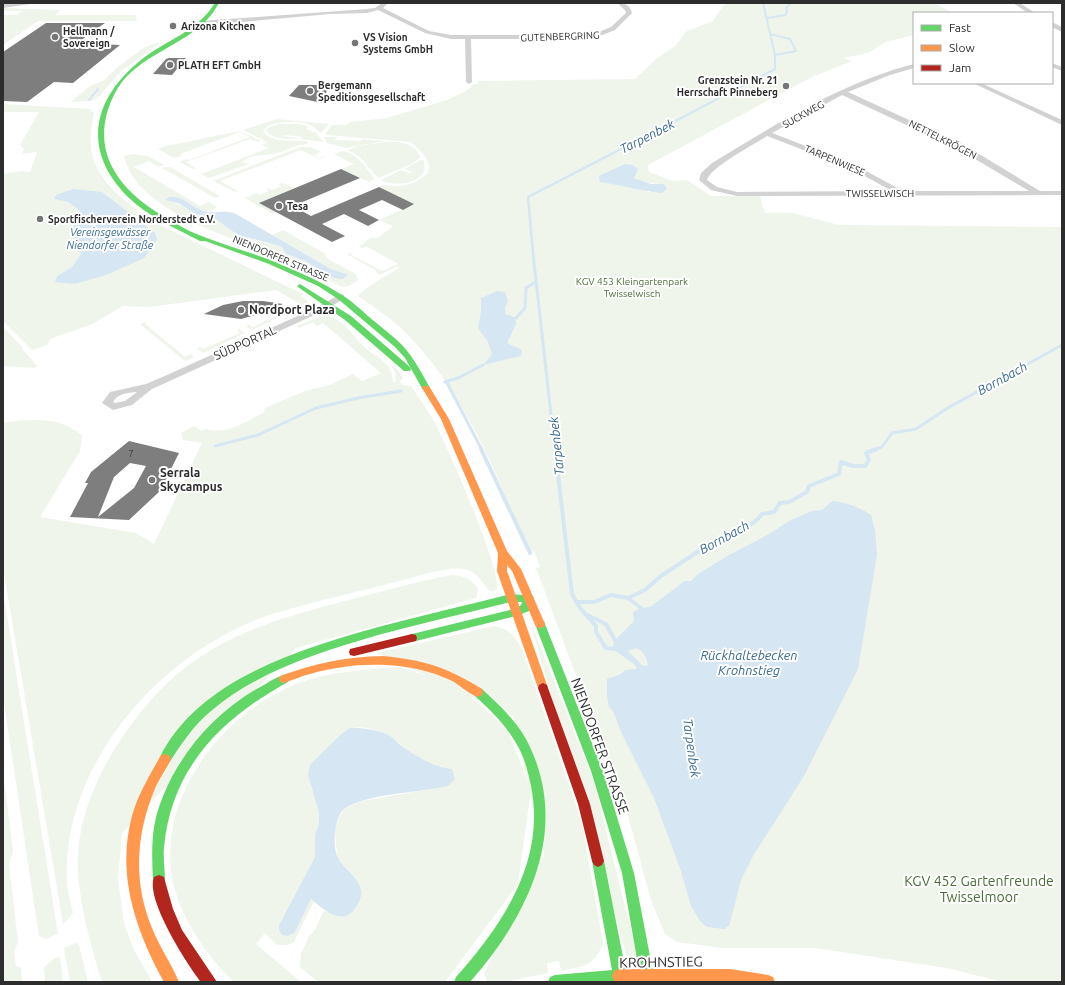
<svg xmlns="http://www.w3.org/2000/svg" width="1065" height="985" viewBox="0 0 1065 985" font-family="Ubuntu,sans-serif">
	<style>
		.green { fill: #eff5eb; fill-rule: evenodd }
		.water { fill: #d6e6f2; fill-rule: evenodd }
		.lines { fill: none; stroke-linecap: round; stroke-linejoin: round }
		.stream-far3 { stroke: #d6e6f2; stroke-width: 2 }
		.stream-far2 { stroke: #d6e6f2; stroke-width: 2.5 }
		.stream-far1 { stroke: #d6e6f2; stroke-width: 3 }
		.stream { stroke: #d6e6f2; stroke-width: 4 }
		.building { fill: #7e7e7e; fill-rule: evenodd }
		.street { fill: #d2d2d2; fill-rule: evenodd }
		.fast { fill: #63d668; fill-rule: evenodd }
		.slow { fill: #ff974d; fill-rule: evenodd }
		.jam { fill: #b3261e; fill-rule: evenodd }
		.poi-dot { fill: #767676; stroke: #fff; stroke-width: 1.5 }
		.labels { text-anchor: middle; stroke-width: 4; stroke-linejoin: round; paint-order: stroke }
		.far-poi-label { font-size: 10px; font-weight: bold; fill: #2d2d2d; stroke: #fff; text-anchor: start }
		.far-street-label { font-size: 10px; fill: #2d2d2d; stroke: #fff }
		.far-park-label { font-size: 10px; fill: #4d6b39; stroke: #fff }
		.number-label { font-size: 10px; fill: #414141 }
		.far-water-label { font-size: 11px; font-style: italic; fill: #386a92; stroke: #fff }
		.poi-label { font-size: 12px; font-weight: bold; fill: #2d2d2d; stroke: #fff; text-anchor: start }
		.street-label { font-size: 12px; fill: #2d2d2d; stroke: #fff }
		.water-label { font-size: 13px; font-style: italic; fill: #386a92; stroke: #fff }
		.near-street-label { font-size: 14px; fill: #2d2d2d; stroke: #fff }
		.near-park-label { font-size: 14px; fill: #4d6b39; stroke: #fff }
	</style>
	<rect width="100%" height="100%" fill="#fff"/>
	<!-- green -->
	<g class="green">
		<path d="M 725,3 L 934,3 L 953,13 L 914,13 L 914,35 L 886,42 L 868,53 L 843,58 L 852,61 L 812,77 L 648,165 L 649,172 L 673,181 L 687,180 L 711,196 L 760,196 L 765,213 L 793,213 L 839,225 L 1062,227 L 1062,982 L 1002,982 L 947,968 L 815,948 L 723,948 L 677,942 L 665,934 L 651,900 L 626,809 L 536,568 L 540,567 L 534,551 L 529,552 C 498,476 463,389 404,331 C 391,318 373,307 358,296 C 368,285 386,276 399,268 L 396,267 L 379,275 L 375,270 L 347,254 L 355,251 L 350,254 L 382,271 L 398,264 L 366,246 L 362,248 L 359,247 L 370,238 L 378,238 L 393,226 L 379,220 L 414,204 L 378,187 C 384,184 387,186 394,186 C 406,187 418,182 427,174 C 434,160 419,150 411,142 L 326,135 L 326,133 L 332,125 L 346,125 L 350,122 L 387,118 L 447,100 L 466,91 L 474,84 L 478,84 L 478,81 L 635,79 L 656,59 L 675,46 L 687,31 L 713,21 ZM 635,174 L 634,177 C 644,183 653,184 664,184 L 649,192 L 630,186 L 600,182 Z"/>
		<polygon points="3,8 61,10 55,15 135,15 137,21 38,21 3,45 3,15 17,15 22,11 3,11"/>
		<polygon points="161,42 120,72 98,98 91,101 71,102 90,86 103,81 118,67 142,49 155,43"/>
		<path d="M 3,104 L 91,109 L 91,112 L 94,112 C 91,126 89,144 93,158 C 102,189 141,214 168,229 L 303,294 L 300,296 L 306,299 L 308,304 L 252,330 L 246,326 L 249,325 L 253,327 L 300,304 L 276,290 L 149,307 L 123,306 L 92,324 L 50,339 L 47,345 L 32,350 L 3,321 L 3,174 L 22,171 L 30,172 L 37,152 L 22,154 L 24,149 L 20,145 L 39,112 L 3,112 ZM 102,192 L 75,284 L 57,276 L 72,267 L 81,254 L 78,243 L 72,236 L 73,223 L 80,211 L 68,202 L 54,199 Z"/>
		<path d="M 277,119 L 329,124 L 321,133 C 317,131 314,126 308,124 C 298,121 268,120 263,131 C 270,144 294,140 307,141 L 308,144 C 297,144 288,150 278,153 C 266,156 252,153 242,162 L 249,164 L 209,178 L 201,174 L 269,148 L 262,145 L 267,142 L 243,130 Z"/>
		<path d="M 278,124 L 296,124 L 308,126 L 306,129 L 316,133 L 323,142 L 301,139 L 303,137 L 284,135 L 283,136 L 298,138 L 297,139 C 287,139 272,140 266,130 L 268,128 Z"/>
		<polygon points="240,131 261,141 258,142 250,139 186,162 197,169 194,169 179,162 187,159 189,160 250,137 240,132 180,154 181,156 174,158 158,149 166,146"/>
		<polygon points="324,137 338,137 334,140 361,141 362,139 360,139 385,141 346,148 327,143"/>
		<path d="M 385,142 C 399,141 415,143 420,157 L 412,164 L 378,178 L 359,156 L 348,150 L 358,146 Z"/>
		<polygon points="300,147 310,147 321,152 314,155 320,158 325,155 325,156 320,159 301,150 220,181 238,191 235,192 213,181"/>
		<path d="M 342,151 C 355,152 368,169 374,179 L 369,182 L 341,169 L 354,164 L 334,154 Z"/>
		<path d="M 133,154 L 148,156 L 164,165 L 159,167 L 149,161 L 134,167 L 200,206 L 209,202 L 217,207 C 202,220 188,198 173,197 L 174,202 L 200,215 L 214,218 L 235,232 L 258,241 L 277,245 L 282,247 L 286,254 L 305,261 L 334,278 L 346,274 L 331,269 L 272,235 L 283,230 L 324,253 L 328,259 L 356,274 L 358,280 L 349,286 L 342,287 C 326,278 310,268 294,261 C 245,242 136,214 124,156 Z"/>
		<path d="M 421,160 L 424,160 L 425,170 C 418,185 394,187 381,180 L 401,170 L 409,173 L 412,172 L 405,169 Z"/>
		<polygon points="166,167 170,167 220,196 215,198 162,168"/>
		<polygon points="282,183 294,188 260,203 277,212 273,214 245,198 256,193 260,195 269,191 266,189 268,188 272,190 281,186 278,184"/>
		<path d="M 322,316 C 344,316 353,338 368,350 C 374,355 381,358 385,363 C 391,369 392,375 393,383 L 396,382 L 395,372 L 391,366 L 394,365 L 403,377 L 400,382 L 403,385 L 411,386 C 419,398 428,410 435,423 C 447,446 501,568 497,589 L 492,592 C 486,589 484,583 479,578 C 467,564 448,569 433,572 C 399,581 365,590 331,598 C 301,606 270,613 242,626 C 146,670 61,774 67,884 C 68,894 71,904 73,913 L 63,924 L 3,567 L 3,423 C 28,419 62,416 82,436 L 80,451 L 40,517 L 136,533 L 154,544 L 202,443 L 183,440 L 181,433 L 194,426 L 201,431 L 206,429 C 227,435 245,422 263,413 L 265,408 L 305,391 L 330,385 L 353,374 L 362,381 L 381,373 L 323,323 L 317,326 L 313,322 L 299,328 L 297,326 Z"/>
		<polygon points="145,322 146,323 145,324 185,357 191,354 194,357 185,361 140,324"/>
		<polygon points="3,327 22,347 23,350 37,366 34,368 3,366"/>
		<polygon points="239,329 245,333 203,353 197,348 200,347 203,349 240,333 237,330"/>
		<path d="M 451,575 C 463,575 472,579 478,589 L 476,598 L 296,648 L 122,833 L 118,879 L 124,923 L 134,950 L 152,982 L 102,982 C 91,947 76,893 78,857 C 79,818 97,776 118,744 C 179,649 244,627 349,600 C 383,591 416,582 451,575 Z"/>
		<polygon points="3,591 58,934 46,939 39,936 3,696"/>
		<polygon points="529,618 594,782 638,959 629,965"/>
		<path d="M 494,626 C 508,628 515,636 522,649 L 582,823 L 603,943 C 594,967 584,966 561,971 L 559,961 L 547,963 L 548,973 L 505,982 L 487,982 L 484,973 L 544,855 L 513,716 L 377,653 Z"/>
		<path d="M 400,667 L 462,688 L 508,731 L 531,790 L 518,884 L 445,982 L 318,982 L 300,967 L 301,954 L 309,936 L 315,930 L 324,910 L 327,912 L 361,890 L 356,881 L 337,857 L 335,830 L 339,817 L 344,809 L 362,801 L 447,786 L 452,769 C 443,768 434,767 426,762 C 404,749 368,712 341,734 C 329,744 318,763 308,775 L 319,813 L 319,824 L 315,834 L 315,857 L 279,925 L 295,932 L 311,898 L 314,901 L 294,942 L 288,945 L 277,945 L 265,933 L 256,944 L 301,982 L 234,982 C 204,953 176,912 171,870 C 162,791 225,712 296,684 C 329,671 365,670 400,667 Z"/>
		<polygon points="3,772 13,851 9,864 18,942 14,952 16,966 21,968 22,982 3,982"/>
		<polygon points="76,943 79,945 88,982 70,982 64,948"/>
		<polygon points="60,957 63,982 45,982 44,967 55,958"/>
	</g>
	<!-- water -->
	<g class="water">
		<path d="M 625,164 L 633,165 L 638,169 L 634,178 L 651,184 L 664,184 L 667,189 L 662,193 C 641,191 621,185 600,182 L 599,176 Z"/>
		<polygon points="73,189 102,192 155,233 157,240 144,258 109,274 75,284 55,282 57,276 72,267 81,254 78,243 72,236 72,229 80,211 68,202 54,199 56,195"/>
		<path d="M 169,197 C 182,195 190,206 201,210 C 212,215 224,209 236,214 L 331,269 L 346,274 L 347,276 L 342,279 L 334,278 L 305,261 L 286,254 L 282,247 L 277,245 L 238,235 L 214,218 L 196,214 L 178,203 L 165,200 Z"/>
		<polygon points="497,291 505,292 508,301 505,308 505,314 516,318 516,324 507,343 522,350 521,356 483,365 492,354 488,342 478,328 481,312 481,298"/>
		<path d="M 832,501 C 846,502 859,507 871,515 L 875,530 L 877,555 L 858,669 L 804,776 L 753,856 L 741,880 L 729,926 L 724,929 L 707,927 L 700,921 L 691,906 L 681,871 L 654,798 L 621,732 L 614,713 L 609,707 L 607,696 L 607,679 L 621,674 L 625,670 L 637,669 L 635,665 L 613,649 L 614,641 L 634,621 L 633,612 L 641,608 L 650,607 L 685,581 L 691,581 L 698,574 L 729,555 L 771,533 L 789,521 L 812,511 L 822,510 ZM 636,648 C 644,651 647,658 648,666 L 642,665 L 628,651 Z"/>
		<path d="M 350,728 C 364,728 377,729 390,736 C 394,738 397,743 402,746 C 418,757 432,767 452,769 L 455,779 L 448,786 C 419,793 367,793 344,809 C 334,817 332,847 338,858 C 344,869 358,877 361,890 C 362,897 359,902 356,907 C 343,928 323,909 311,899 L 295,932 L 288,936 L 282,935 L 279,930 L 279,925 L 315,857 L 315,834 L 319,824 L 319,813 L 308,775 L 310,765 L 341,734 Z"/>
	</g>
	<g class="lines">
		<!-- stream-far3 -->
		<g class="stream-far3">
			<polyline points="767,18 785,15 787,12 786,8 791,3"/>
			<polyline points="770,34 790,39 796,51 775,55"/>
			<polyline points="89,100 98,89"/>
			<polyline points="683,117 775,69 775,55 763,3"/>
		</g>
		<!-- stream-far2 -->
		<polyline class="stream-far2" points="534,264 528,197 685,116"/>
		<!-- stream-far1 -->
		<g class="stream-far1">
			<polyline points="534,263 555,450"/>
			<polyline points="516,318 525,308 526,288 536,282"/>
			<polyline points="446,381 482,450"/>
			<polyline points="445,382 458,378 483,365"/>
			<polyline points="215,446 258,435 316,408 358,398 401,391"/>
			<polyline points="874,450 882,447 892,433 916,429 946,409 1062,345"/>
		</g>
		<!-- stream -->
		<g class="stream">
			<polyline points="481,449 530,553"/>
			<polyline points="555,449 572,594 580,608 596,626 596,632 606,648 617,649"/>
			<polyline points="577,602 594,602 611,595 628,598"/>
			<polyline points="642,611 641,608 628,598 645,590 661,576 702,549 720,542 731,532 744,529 757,520 762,514 774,512 780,503 789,502 807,492 809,486 839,474 841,462 853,466 865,466 869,460 866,453 877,449"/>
			<polyline points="587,615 606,624 617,644"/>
		</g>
	</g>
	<!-- building -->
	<g class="building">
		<polygon points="46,23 105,23 77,43 120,45 73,83 54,82 27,102 3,101 3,52"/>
		<polygon points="169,58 186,58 172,75 153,74 166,59"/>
		<polygon points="299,85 329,85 322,103 289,96"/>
		<polygon points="341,169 360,178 293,206 311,216 379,187 414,204 403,210 382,200 359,210 379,220 368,226 344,214 322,224 345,236 332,242 259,203"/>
		<polygon points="243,301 263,301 283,304 262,313 241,319 204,314 223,305"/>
		<path d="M 129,441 L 179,453 L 160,491 L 129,520 L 70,517 L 88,483 L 85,483 L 91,472 ZM 130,463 L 146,466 L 134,488 L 98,517 L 114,477 Z"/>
	</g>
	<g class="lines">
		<!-- street -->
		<g class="street">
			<polygon points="17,3 38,3 3,8 3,4"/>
			<path d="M 382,3 L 387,4 L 383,8 L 429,31 L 451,35 L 592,35 L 611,27 L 626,13 L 625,10 L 617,3 C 625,3 630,5 632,13 L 615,30 L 592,39 L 471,39 L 472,82 L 469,84 L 466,82 L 465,39 L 451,39 L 425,33 L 378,10 L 367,13 L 330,14 L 219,24 L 201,25 L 198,23 L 201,21 L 367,9 L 375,8 Z"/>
			<polygon points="1013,3 1020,3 1035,13 1028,13"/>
			<polygon points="1052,22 1062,27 1062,32 1052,27"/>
			<polygon points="1052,63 1062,67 1062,71 1052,67"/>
			<path d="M 914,64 L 914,68 L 890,75 L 848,92 L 966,146 L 1040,191 L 1062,191 L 1062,195 L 737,196 L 711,190 L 699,180 L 701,173 L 712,163 C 777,124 840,83 914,64 ZM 842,95 L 960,150 L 1029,191 L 903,191 L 855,165 L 772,133 ZM 767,136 L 850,168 L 892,191 L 737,192 L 717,187 L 707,180 C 710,167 755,144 767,136 Z"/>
			<polygon points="973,83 981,83 1062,120 1062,125"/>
			<path d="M 341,294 L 344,295 L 344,299 L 319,313 L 152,389 L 132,405 L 113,410 L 102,403 L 110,392 L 146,384 L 167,375 L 313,309 ZM 137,392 L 125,401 L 115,403 L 113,402 C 118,393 128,393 137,392 Z"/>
		</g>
		<!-- fast -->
		<g class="fast">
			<path d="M 215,3 L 219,3 C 215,10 210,17 204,23 C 176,49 132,58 114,95 C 86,152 121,193 170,220 C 178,224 186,230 194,233 C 220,244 247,251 273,261 C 296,271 321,281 342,295 C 352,301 360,309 368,316 C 383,329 400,340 411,356 C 418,366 424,377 430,388 L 429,390 L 423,390 L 405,358 L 395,347 L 338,299 L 318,286 L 269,264 L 205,241 L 200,241 C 179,230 156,220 137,205 C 82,159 87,103 141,60 C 167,39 196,33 215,3 Z"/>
			<polygon points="300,284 351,316 410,367 411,369 410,371 404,371 345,320 298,287 297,286"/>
			<path d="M 511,594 L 533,596 L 534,599 L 529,611 L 516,616 L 412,642 L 408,641 L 407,638 L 408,635 L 412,634 L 514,609 L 521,605 L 522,602 L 511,602 C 467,613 422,623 378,635 C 320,652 258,671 211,711 C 194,725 181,744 169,763 L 165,764 L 161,763 L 159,759 C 197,679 303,648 382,626 C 424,615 468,605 511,594 Z"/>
			<polygon points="540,620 544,621 545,624 603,771 634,873 655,982 641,982 622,873 591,771 535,624 536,621"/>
			<path d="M 284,675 L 288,676 L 289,679 L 288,682 C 221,719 171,768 164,848 C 163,858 165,870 165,881 L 164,885 L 159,887 L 154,885 L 153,881 C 152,860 151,838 156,817 C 171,762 212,713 262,686 C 269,682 276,677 284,675 Z"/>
			<path d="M 478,687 L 482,689 C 498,704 515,719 526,739 C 572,826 530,914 470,982 L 454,982 L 456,977 C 503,924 546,861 531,786 C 528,771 524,756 516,743 C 505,724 490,710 474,695 L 473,692 L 474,689 Z"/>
			<polygon points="598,855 602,857 604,861 628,982 548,982 550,977 555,975 612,970 592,861 594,857"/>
		</g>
		<!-- slow -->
		<g class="slow">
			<polygon points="423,386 429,386 449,419 507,551 521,569 545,624 544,627 540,628 536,627 512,571 507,565 507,571 548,688 547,691 543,693 539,691 538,688 497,571 498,553 441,419 422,388"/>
			<path d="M 383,656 C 424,660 447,667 482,689 L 483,692 L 482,695 L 478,697 C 469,694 462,687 454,682 C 448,679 439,675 432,673 C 392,661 349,663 310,674 C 301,676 293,680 284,683 L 280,682 L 279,679 L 280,676 C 316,663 345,657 383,656 Z"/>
			<path d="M 165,754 L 169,755 L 171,759 C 166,770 158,780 154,791 C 136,835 133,883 152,928 C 159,946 171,963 179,982 L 164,982 C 136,931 116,875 132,816 C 138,794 150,775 161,755 Z"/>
			<polygon points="619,969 730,969 768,975 773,977 775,982 617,982 614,981 612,976 614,971"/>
		</g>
		<!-- jam -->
		<g class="jam">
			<polygon points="412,634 416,635 417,638 416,641 354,656 350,655 349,652 350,649 354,648"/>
			<polygon points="543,683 547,685 548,688 590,804 604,861 602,865 598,867 594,865 592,861 578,804 538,688 539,685"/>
			<path d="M 159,875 L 164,877 L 165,881 L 173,909 L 182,930 L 217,982 L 201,982 C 187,964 145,899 154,877 Z"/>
		</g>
	</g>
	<!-- markers -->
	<g class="poi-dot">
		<circle cx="173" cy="26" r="4"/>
		<circle cx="55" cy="37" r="4"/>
		<circle cx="355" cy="43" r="4"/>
		<circle cx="170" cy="65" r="4"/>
		<circle cx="786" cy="86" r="4"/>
		<circle cx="310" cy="91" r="4"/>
		<circle cx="279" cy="206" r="4"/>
		<circle cx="40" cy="219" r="4"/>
		<circle cx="241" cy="310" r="4"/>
		<circle cx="152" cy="480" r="4"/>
	</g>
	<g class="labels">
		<!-- far-poi labels -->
		<g class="far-poi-label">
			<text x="181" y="30">Arizona Kitchen</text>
			<text x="63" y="35">Hellmann /<tspan x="63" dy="12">Sovereign</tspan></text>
			<text x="363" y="41">VS Vision<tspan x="363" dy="12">Systems GmbH</tspan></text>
			<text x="178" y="69">PLATH EFT GmbH</text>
			<text x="778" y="84" text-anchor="end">Grenzstein Nr. 21<tspan x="778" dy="12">Herrschaft Pinneberg</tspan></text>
			<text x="318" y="89">Bergemann<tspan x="318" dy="12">Speditionsgesellschaft</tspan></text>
			<text x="287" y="210">Tesa</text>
			<text x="48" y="223">Sportfischerverein Norderstedt e.V.</text>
		</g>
		<!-- far-street labels -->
		<g class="far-street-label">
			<text transform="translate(560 36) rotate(-2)" y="4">GUTENBERGRING</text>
			<text transform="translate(803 114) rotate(-29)" y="4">SUCKWEG</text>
			<text transform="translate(943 139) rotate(27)" y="4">NETTELKRÖGEN</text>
			<text transform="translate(835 160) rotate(23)" y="4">TARPENWIESE</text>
			<text x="880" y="197">TWISSELWISCH</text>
			<text transform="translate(281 258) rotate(23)" y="4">NIENDORFER STRASSE</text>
		</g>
		<!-- far-park labels -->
		<g class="far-park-label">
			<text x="632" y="285">KGV 453 Kleingartenpark<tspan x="632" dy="12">Twisselwisch</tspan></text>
		</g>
		<!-- number labels -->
		<g class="number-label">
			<text x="131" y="457">7</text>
		</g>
		<!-- far-water labels -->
		<g class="far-water-label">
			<text x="110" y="236">Vereinsgewässer<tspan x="110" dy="13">Niendorfer Straße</tspan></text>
		</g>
		<!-- poi labels -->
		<g class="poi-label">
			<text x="249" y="314">Nordport Plaza</text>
			<text x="160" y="477">Serrala<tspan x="160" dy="14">Skycampus</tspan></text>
		</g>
		<!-- street labels -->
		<g class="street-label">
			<text transform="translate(245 343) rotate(-24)" y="4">SÜDPORTAL</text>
		</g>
		<!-- water labels -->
		<g class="water-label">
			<text transform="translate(647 136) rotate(-27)" y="5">Tarpenbek</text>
			<text transform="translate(1002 378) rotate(-29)" y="5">Bornbach</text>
			<text transform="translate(556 446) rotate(-96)" y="5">Tarpenbek</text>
			<text transform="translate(724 537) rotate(-29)" y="5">Bornbach</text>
			<text x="749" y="660">Rückhaltebecken<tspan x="749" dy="15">Krohnstieg</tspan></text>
			<text transform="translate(692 748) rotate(82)" y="5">Tarpenbek</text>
		</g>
		<!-- near-street labels -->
		<g class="near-street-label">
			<text transform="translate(600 746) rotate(70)" y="5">NIENDORFER STRASSE</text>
			<text transform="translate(661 962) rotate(-1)" y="5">KROHNSTIEG</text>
		</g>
		<!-- near-park labels -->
		<g class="near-park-label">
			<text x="979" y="886">KGV 452 Gartenfreunde<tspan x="979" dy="16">Twisselmoor</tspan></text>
		</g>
	</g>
	<!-- border -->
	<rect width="1065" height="985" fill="none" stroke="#2d2d2d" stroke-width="8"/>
	<!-- legend -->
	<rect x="913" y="12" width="140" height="72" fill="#ffffff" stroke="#ababab"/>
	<rect x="921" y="25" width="20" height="6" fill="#63d668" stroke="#ababab"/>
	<text x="949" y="32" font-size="12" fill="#2d2d2d">Fast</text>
	<rect x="921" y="45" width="20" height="6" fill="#ff974d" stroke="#ababab"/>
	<text x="949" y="52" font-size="12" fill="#2d2d2d">Slow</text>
	<rect x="921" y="65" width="20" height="6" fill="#b3261e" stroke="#ababab"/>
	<text x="949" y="72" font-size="12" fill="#2d2d2d">Jam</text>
</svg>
